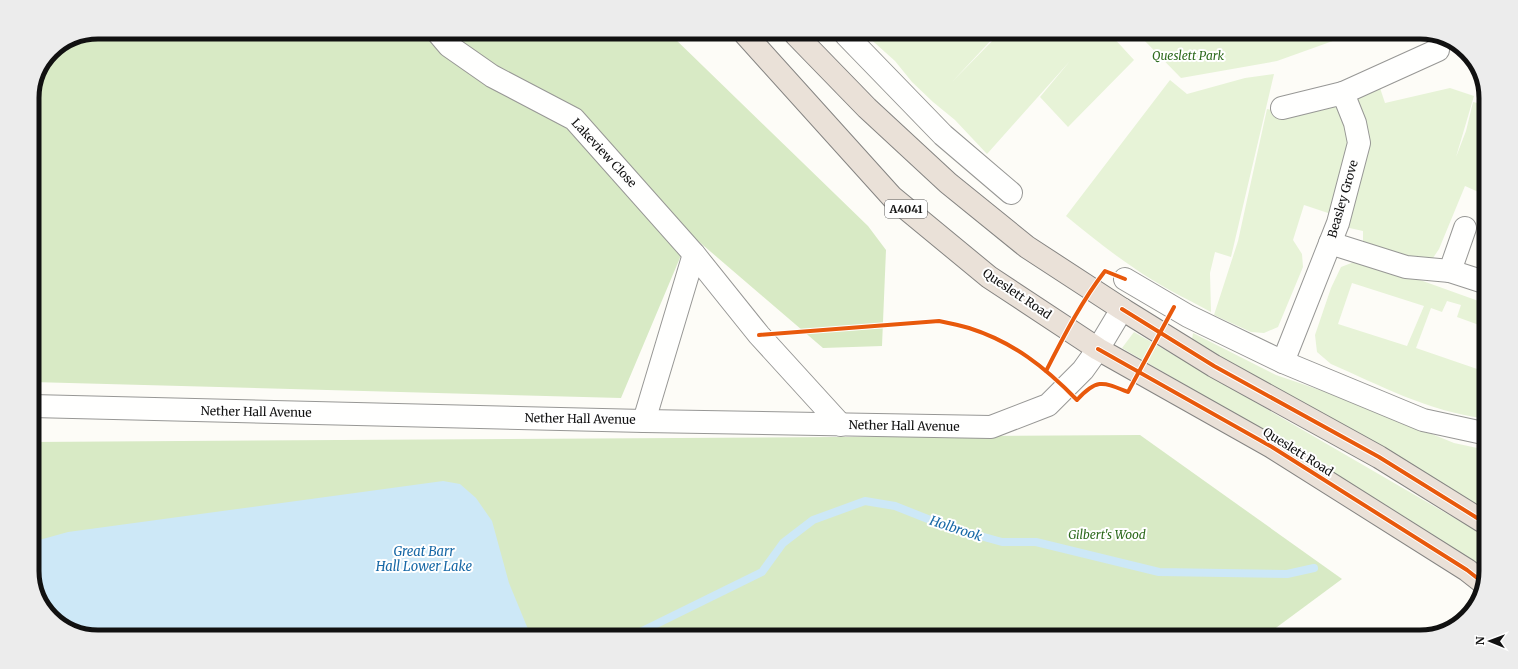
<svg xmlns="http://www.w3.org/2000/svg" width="1518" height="669" viewBox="0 0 1518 669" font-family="Merriweather,serif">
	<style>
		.green { fill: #e7f3d7; fill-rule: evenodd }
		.forest { fill: #d8eac5 }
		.water { fill: #cde8f7 }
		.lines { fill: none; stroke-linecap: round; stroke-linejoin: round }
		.stream { stroke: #cde8f7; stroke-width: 8 }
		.minor-casing { stroke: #979795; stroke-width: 24 }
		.highway-casing { stroke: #858482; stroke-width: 24 }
		.minor { stroke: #fffffe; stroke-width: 22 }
		.highway { stroke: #eae1d8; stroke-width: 22 }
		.cycleway-casing { stroke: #fff; stroke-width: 6 }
		.cycleway { stroke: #e8590c; stroke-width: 4 }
		.labels { text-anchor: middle; stroke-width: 4; stroke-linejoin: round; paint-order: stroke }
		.shield { fill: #fff; stroke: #585858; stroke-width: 1 }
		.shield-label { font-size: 11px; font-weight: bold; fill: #111 }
		.park-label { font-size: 12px; font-style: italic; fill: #2f6b1f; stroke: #fff }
		.street-label { font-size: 12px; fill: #111; stroke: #fff }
		.water-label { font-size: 13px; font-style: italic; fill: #1768a6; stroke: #fff }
		.rim { fill: none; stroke: #111; stroke-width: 5 }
	</style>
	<rect width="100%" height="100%" fill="#fdfcf7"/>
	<!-- green -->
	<g class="green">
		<polygon points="866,35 996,35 951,83 998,35 1112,36 1134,60 1068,127 1040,97 1070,61 987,154 955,120 933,102 912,82 895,61"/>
		<polygon points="1140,36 1344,37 1277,61 1181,78"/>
		<path d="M 1274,74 L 1231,257 L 1215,252 L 1210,273 L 1211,312 C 1185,298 1158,285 1134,268 C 1110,252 1088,234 1066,216 L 1170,80 L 1187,94 L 1245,78 Z"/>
		<polygon points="1378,82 1385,103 1450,88 1474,96 1456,157 1466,131 1473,102 1486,105 1485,195 1465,186 1439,249 1433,258 1421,263 1363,245 1363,231 1345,227 1349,98"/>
		<polygon points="1339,103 1350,137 1334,215 1304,205 1293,240 1302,254 1303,267 1278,327 1264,333 1251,332 1214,315 1238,241 1267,109 1297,115"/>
		<path d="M 1354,262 L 1370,262 L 1484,303 L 1484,314 L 1479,325 L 1457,317 L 1461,305 L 1447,301 L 1442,312 L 1431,308 L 1416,348 L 1483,371 L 1483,418 C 1430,412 1379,385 1331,364 L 1317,352 L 1315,335 L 1331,288 L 1341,267 ZM 1352,283 L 1424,306 L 1407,346 L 1338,324 Z"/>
		<polygon points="1134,332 1482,534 1481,571 1440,539 1309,457 1122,348"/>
		<polygon points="1193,333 1276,375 1349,400 1454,443 1482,449 1482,508 1192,340"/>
	</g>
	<!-- forest -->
	<g class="forest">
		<polygon points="98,32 670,34 868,226 886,250 882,346 823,348 690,234 621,398 32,382 32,94 52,51"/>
		<polygon points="1140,435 1342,579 1265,636 73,632 46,611 32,575 32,442"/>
	</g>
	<!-- water -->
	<polygon class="water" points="443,481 460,484 476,498 492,521 509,583 530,634 73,632 46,611 32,575 32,542 68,532"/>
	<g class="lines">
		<!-- stream -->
		<polyline class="stream" points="636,634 762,572 783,543 813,520 865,501 895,506 948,527 1002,542 1036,542 1159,572 1287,574 1314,568"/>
		<!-- minor casing -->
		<g class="minor-casing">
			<g id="minor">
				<polyline points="438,33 449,46 492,76 574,119 694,254"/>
				<polyline points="846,35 943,135 1011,193"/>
				<polyline points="1343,93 1438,50"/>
				<polyline points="1282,108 1343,93 1355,123 1359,143 1338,223 1283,362"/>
				<polyline points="1330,243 1406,267 1450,271 1465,228"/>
				<polyline points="1450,271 1484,282"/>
				<polyline points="1125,279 1188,316 1283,362 1423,420 1483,433"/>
				<polyline points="32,406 644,421 991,427 1048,405 1083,370 1098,349 1122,309"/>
				<polyline points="644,421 694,254 759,335 841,425"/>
			</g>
		</g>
		<!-- highway casing -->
		<g class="highway-casing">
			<g id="highway">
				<polyline points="745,34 892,197 989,277 1098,349 1272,447 1467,570 1481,581"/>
				<polyline points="796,35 867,108 948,183 1027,247 1122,309 1214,366 1379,457 1482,521"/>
			</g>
		</g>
		<!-- minor -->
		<use href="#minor" class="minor"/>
		<!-- highway -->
		<use href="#highway" class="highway"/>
		<!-- cycleway casing -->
		<g class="cycleway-casing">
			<g id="cycleway">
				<polyline points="1122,309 1214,366 1379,457 1482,521"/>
				<path d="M 759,335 L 939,321 C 949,323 959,325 969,328 C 1013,342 1045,367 1077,400 C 1097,378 1103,382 1128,392 L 1174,307"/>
				<polyline points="1098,349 1272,447 1467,570 1481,581"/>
				<path d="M 1046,371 C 1064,336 1081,302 1105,271 L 1125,279"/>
			</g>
		</g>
		<!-- cycleway -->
		<use href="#cycleway" class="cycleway"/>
	</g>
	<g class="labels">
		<!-- shield labels -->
		<rect class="shield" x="885" y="200" width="42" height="18" rx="3"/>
		<g class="shield-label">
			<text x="906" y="213">A4041</text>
		</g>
		<!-- park labels -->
		<g class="park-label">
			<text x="1188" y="60">Queslett Park</text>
			<text x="1107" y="539">Gilbert's Wood</text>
		</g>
		<!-- street labels -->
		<g class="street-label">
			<text transform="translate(604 153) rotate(47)" y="4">Lakeview Close</text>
			<text transform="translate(1343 199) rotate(-74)" y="4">Beasley Grove</text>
			<text transform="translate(1017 294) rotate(34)" y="4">Queslett Road</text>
			<text transform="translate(256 412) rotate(1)" y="4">Nether Hall Avenue</text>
			<text transform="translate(580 419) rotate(1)" y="4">Nether Hall Avenue</text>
			<text transform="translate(904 426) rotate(1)" y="4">Nether Hall Avenue</text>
			<text transform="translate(1298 452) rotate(32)" y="4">Queslett Road</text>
		</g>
		<!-- water labels -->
		<g class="water-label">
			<text transform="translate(956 528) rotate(18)" y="5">Holbrook</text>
			<text x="424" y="556">Great Barr<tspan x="424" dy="15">Hall Lower Lake</tspan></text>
		</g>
	</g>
	<!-- crop -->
	<path d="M0 0H1518V669H0ZM98 39H1420A59 59 0 0 1 1479 98V571A59 59 0 0 1 1420 630H98A59 59 0 0 1 39 571V98A59 59 0 0 1 98 39Z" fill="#ececec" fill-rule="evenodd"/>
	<path class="rim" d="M98 39H1420A59 59 0 0 1 1479 98V571A59 59 0 0 1 1420 630H98A59 59 0 0 1 39 571V98A59 59 0 0 1 98 39Z"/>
	<!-- north arrow -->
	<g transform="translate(1490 641) rotate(271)" stroke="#ffffff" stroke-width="3" paint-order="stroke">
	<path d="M0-3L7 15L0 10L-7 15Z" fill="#111111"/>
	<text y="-6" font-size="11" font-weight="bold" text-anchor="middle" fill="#111111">N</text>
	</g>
</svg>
